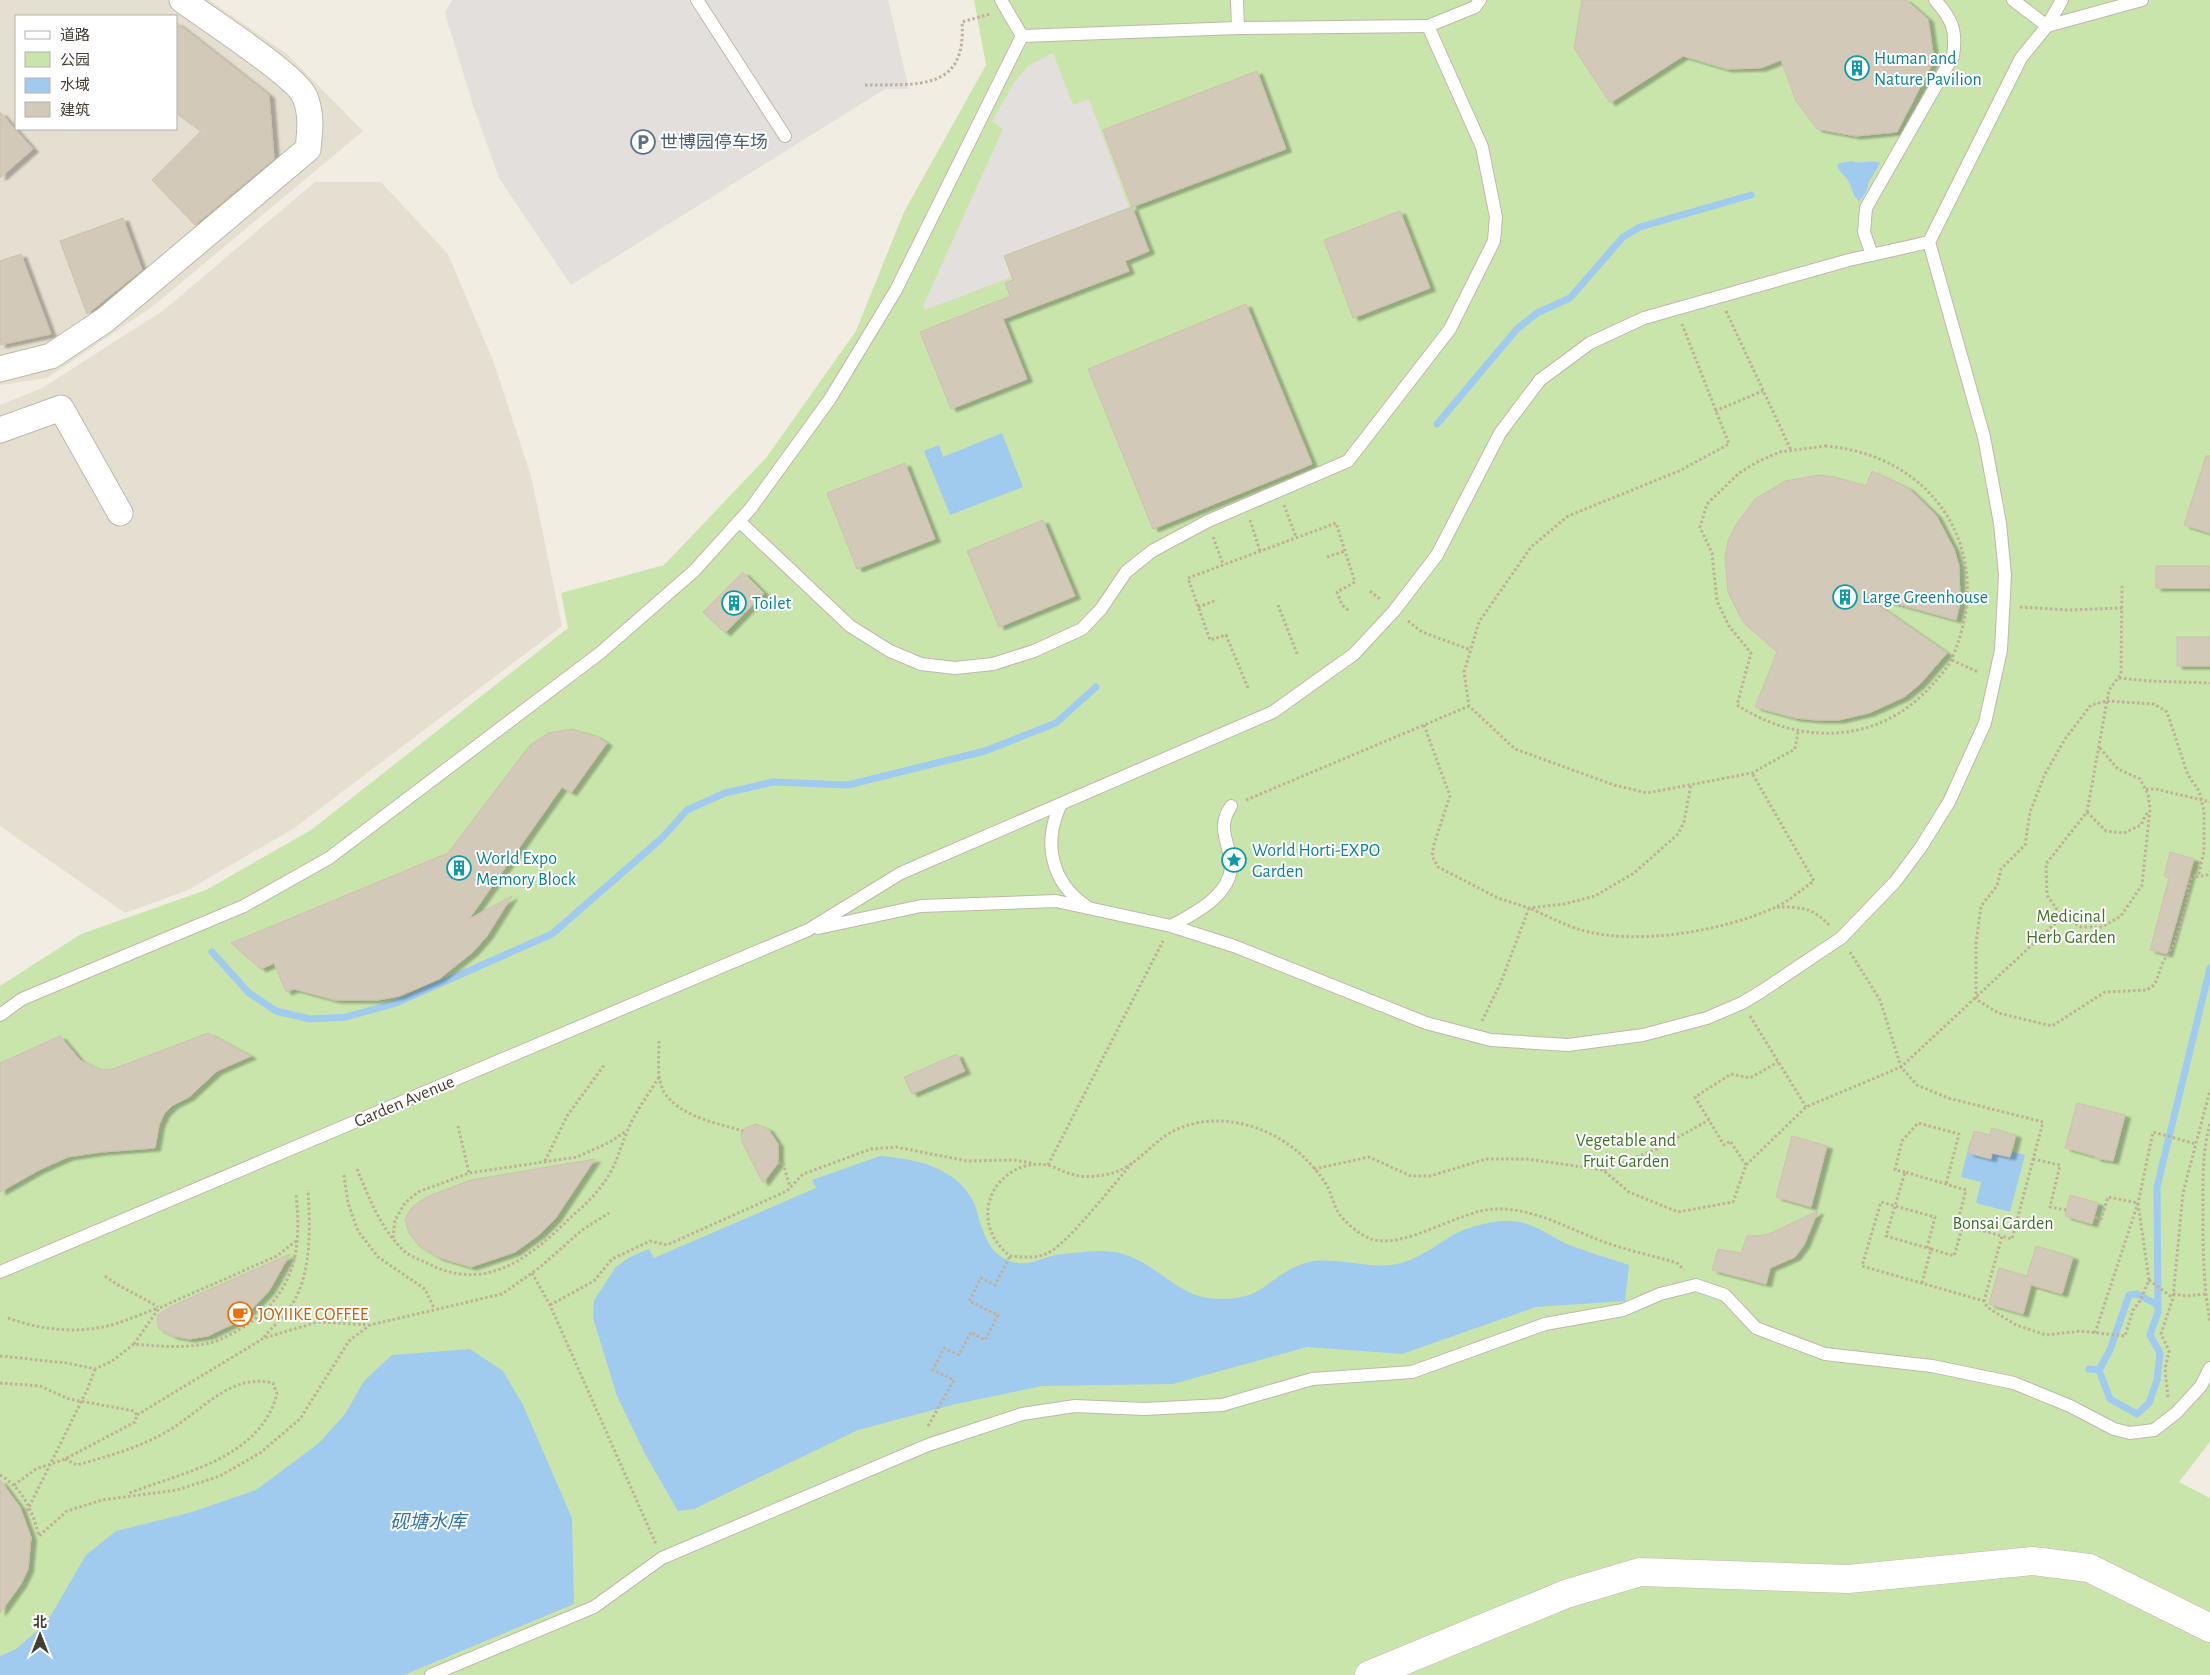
<svg xmlns="http://www.w3.org/2000/svg" width="2210" height="1675" viewBox="0 0 2210 1675" font-family="'Alegreya Sans','Noto Sans SC',sans-serif">
	<style>
		.residential { fill: #e5dfd1; fill-rule: evenodd }
		.green { fill: #cae5ac }
		.parking { fill: #e2dfdc }
		.water { fill: #a0cbee }
		.lines { fill: none; stroke-linecap: round; stroke-linejoin: round }
		.stream { stroke: #a0cbee; stroke-width: 7 }
		.building { fill: #d2c9b9; stroke: #cdc1ac; filter: url(#shadow) }
		.service-casing { stroke: #bfb8a9; stroke-width: 14 }
		.minor-casing { stroke: #bfb8a9; stroke-width: 27 }
		.tertiary-casing { stroke: #bfb8a9; stroke-width: 29 }
		.path { stroke: #beb198; stroke-width: 3; stroke-dasharray: 2.5 2.5; stroke-linecap: butt }
		.service { stroke: #fff; stroke-width: 12 }
		.minor { stroke: #fff; stroke-width: 25 }
		.tertiary { stroke: #fff; stroke-width: 28 }
		.path-bridge { stroke: #beb198; stroke-width: 3; stroke-dasharray: 2.5 2.5; stroke-linecap: butt }
		.labels { text-anchor: middle; stroke-width: 4; stroke-linejoin: round; paint-order: stroke }
		.culture-label { font-size: 18px; fill: #0d838f; stroke: #fff; text-anchor: start }
		.service-label { font-size: 18px; fill: #4e5e75; stroke: #fff; text-anchor: start }
		.park-label { font-size: 18px; fill: #427229; stroke: #fff }
		.street-label { font-size: 18px; fill: #433d34; stroke: #fff }
		.food-label { font-size: 18px; fill: #c56008; stroke: #fff; text-anchor: start }
		.water-label { font-size: 19px; font-style: italic; fill: #3073ab; stroke: #fff }
	</style>
	<defs>
		<filter id="shadow"><feDropShadow dx="5.5" dy="3" stdDeviation="1" flood-color="#0004"/></filter>
	</defs>
	<rect width="100%" height="100%" fill="#f1ede3"/>
	<!-- residential -->
	<g class="residential">
		<path d="M 0,0 L 209,0 L 287,54 L 363,131 L 152,307 L 47,378 L 0,385 ZM 16,16 L 176,16 L 176,129 L 16,129 Z"/>
		<polygon points="315,182 381,182 448,254 494,363 531,476 562,626 293,829 188,890 125,913 0,826 0,405 42,388 164,310"/>
	</g>
	<!-- green -->
	<polygon class="green" points="974,0 2210,0 2210,1442 2179,1482 2210,1498 2210,1675 0,1675 0,986 81,934 206,890 311,830 568,628 561,593 664,565 766,458 856,331 904,212 986,65"/>
	<!-- parking -->
	<g class="parking">
		<polygon points="452,0 888,0 909,89 885,89 571,285 499,178 473,105 445,13"/>
		<polygon points="1053,53 1073,105 1089,99 1129,207 1004,256 1012,277 925,310 923,306 1003,129 992,121 1015,81 1028,66"/>
	</g>
	<!-- water -->
	<g class="water">
		<path d="M 1851,161 C 1861,165 1869,159 1880,163 C 1878,168 1869,181 1868,184 C 1867,191 1865,195 1859,201 C 1852,195 1853,190 1849,182 C 1845,175 1839,173 1837,164 Z"/>
		<polygon points="1002,433 1023,487 950,515 924,451 939,445 943,457"/>
		<polygon points="1970,1141 2025,1155 2010,1212 1976,1203 1981,1182 1961,1177"/>
		<path d="M 880,1156 C 915,1159 953,1166 972,1199 C 976,1206 978,1215 980,1223 C 985,1236 990,1251 1003,1258 C 1027,1271 1040,1256 1063,1254 C 1079,1252 1099,1250 1114,1252 C 1151,1257 1174,1294 1208,1298 C 1223,1300 1244,1299 1258,1291 C 1275,1280 1288,1267 1309,1262 C 1336,1256 1371,1270 1397,1264 C 1421,1259 1440,1241 1461,1231 C 1480,1224 1503,1217 1523,1223 C 1539,1227 1554,1238 1569,1245 C 1589,1252 1610,1259 1629,1265 L 1625,1301 L 1536,1307 L 1402,1354 L 1307,1347 L 1173,1384 L 1042,1386 L 956,1404 L 858,1430 L 694,1509 L 678,1511 L 645,1454 L 617,1396 L 593,1318 L 594,1300 L 616,1267 L 630,1257 L 649,1249 L 654,1258 L 816,1188 L 812,1180 Z"/>
		<polygon points="470,1349 503,1371 523,1405 572,1518 574,1604 404,1675 0,1675 0,1656 16,1649 47,1622 86,1555 116,1531 192,1512 256,1490 319,1443 345,1414 364,1381 392,1355"/>
	</g>
	<g class="lines">
		<!-- stream -->
		<g class="stream">
			<polyline points="1437,424 1517,329 1537,313 1570,298 1623,237 1640,227 1751,195"/>
			<polyline points="212,952 249,993 276,1011 310,1019 346,1017 396,1003 552,934 662,838 687,810 725,793 773,782 848,785 985,751 1056,723 1096,687"/>
			<polyline points="2089,1369 2099,1370 2110,1350 2129,1295 2137,1294 2158,1305"/>
			<polyline points="2099,1370 2110,1399 2137,1414 2149,1403 2157,1380 2160,1353 2150,1335 2158,1312 2157,1187 2210,968"/>
		</g>
	</g>
	<!-- building -->
	<g class="building">
		<polygon points="1582,0 1906,0 1928,19 1934,60 1897,132 1856,136 1817,129 1796,101 1781,60 1761,68 1727,69 1683,56 1610,103 1574,48"/>
		<polygon points="176,22 269,95 274,159 195,225 152,180 201,131 176,113"/>
		<polygon points="1257,71 1286,149 1132,207 1103,130"/>
		<polygon points="0,112 33,149 0,178"/>
		<polygon points="1132,207 1149,251 1125,261 1129,271 1003,319 1027,379 951,409 920,332 1010,296 1005,283 1013,280 1004,256"/>
		<polygon points="1400,211 1430,288 1353,318 1324,240"/>
		<polygon points="123,218 142,270 87,314 60,241"/>
		<polygon points="21,254 51,334 0,345 0,261"/>
		<polygon points="1246,304 1312,464 1153,529 1088,369"/>
		<polygon points="2206,456 2210,456 2210,533 2184,525"/>
		<polygon points="905,463 935,539 857,569 827,493"/>
		<polygon points="1872,471 1908,488 1936,515 1954,549 1959,566 1960,603 1956,620 1862,594 1947,653 1920,684 1904,697 1869,713 1839,720 1816,720 1795,718 1755,707 1777,652 1743,622 1728,592 1725,558 1728,541 1735,526 1755,499 1785,481 1818,475 1835,477 1866,486"/>
		<polygon points="1043,520 1075,596 999,627 967,551"/>
		<rect x="2156" y="566" width="54" height="22"/>
		<polygon points="743,572 764,593 725,633 703,612"/>
		<rect x="2177" y="637" width="33" height="29"/>
		<polygon points="572,729 596,736 607,743 571,793 562,787 469,919 512,896 487,936 473,952 439,979 399,996 378,1000 335,1000 294,989 286,992 274,963 261,969 231,943 448,853 530,745 548,733"/>
		<polygon points="2170,852 2194,859 2167,954 2150,950 2169,878 2164,876"/>
		<polygon points="208,1033 251,1056 217,1071 189,1097 173,1105 164,1114 159,1125 155,1148 101,1152 68,1157 39,1170 0,1192 0,1063 60,1036 80,1060 101,1070 113,1069"/>
		<polygon points="957,1054 965,1071 912,1094 904,1077"/>
		<polygon points="2077,1103 2125,1115 2113,1161 2095,1158 2095,1156 2065,1148"/>
		<polygon points="756,1124 768,1129 778,1144 778,1163 763,1183 742,1142 741,1134 745,1128"/>
		<polygon points="1992,1128 2016,1135 2010,1157 1992,1153 1991,1159 1968,1153 1974,1131 1990,1135"/>
		<polygon points="1792,1136 1827,1146 1811,1207 1776,1197"/>
		<polygon points="595,1159 555,1219 540,1234 515,1252 471,1267 437,1257 418,1245 409,1233 405,1220 408,1213 414,1205 429,1196 471,1180"/>
		<polygon points="2070,1195 2098,1203 2092,1224 2065,1216"/>
		<polygon points="1818,1211 1804,1245 1795,1257 1770,1268 1766,1284 1712,1270 1718,1249 1741,1253 1747,1236 1759,1236 1771,1233"/>
		<polygon points="2036,1246 2073,1257 2062,1294 2031,1285 2023,1314 1989,1304 1999,1268 2027,1276"/>
		<polygon points="290,1254 269,1291 241,1320 208,1336 189,1339 173,1336 159,1329 157,1322 158,1315 170,1307"/>
		<polygon points="0,1480 20,1507 31,1537 28,1569 21,1584 0,1613"/>
	</g>
	<g class="lines">
		<!-- service casing -->
		<g class="service-casing">
			<g id="service">
				<polyline points="697,0 785,136"/>
				<polyline points="1001,0 1022,36"/>
				<polyline points="1237,0 1238,28"/>
				<polyline points="2013,0 2047,26"/>
				<polyline points="2047,26 2142,0"/>
				<polyline points="1022,36 1238,28 1428,26"/>
				<path d="M 1872,255 L 1864,232 L 1866,208 L 1953,56 C 1957,30 1952,19 1935,0"/>
				<polyline points="739,521 850,626 890,651 921,664 955,668 993,664 1034,651 1082,629 1101,609 1126,572 1152,551 1208,521 1348,461 1450,329 1494,241 1496,217 1482,147 1428,26 1475,7 1480,0"/>
				<path d="M 1060,806 C 1043,843 1051,882 1086,906"/>
				<path d="M 1171,926 C 1195,913 1238,892 1230,857 C 1226,836 1218,826 1231,806"/>
				<polyline points="818,928 921,906 1056,901 1171,926 1234,946 1426,1023 1491,1040 1568,1045 1643,1035 1707,1018 1742,1003 1762,991 1841,938 1895,882 1921,847 1949,802 1985,723 2001,650 2005,575 2000,523 1984,437 1929,242 2021,58 2047,26 2062,0"/>
				<polyline points="0,1015 22,999 244,906 329,858 600,653 694,571 751,508 830,399 896,290 1022,36"/>
				<polyline points="0,1272 808,930 901,873 1273,712 1354,654 1394,611 1437,555 1500,433 1540,380 1590,343 1644,318 1849,260 1929,242"/>
				<polyline points="431,1675 594,1607 662,1558 928,1445 1022,1414 1075,1406 1144,1409 1222,1405 1312,1379 1412,1372 1545,1324 1623,1310 1660,1294 1696,1285 1725,1295 1756,1328 1825,1354 1932,1366 2014,1383 2070,1406 2114,1429 2130,1433 2154,1430 2176,1413 2201,1386 2210,1368"/>
			</g>
		</g>
		<!-- minor casing -->
		<g class="minor-casing">
			<g id="minor">
				<path d="M 0,369 L 51,356 L 105,320 L 308,149 C 310,131 312,114 305,97 C 297,76 205,17 182,0"/>
				<polyline points="0,430 61,408 120,513"/>
			</g>
		</g>
		<!-- tertiary casing -->
		<g class="tertiary-casing">
			<polyline id="tertiary" points="1369,1675 1566,1594 1640,1572 1848,1579 2033,1561 2089,1568 2210,1628"/>
		</g>
		<!-- path -->
		<g class="path">
			<path d="M 865,85 C 917,84 967,92 962,22 L 990,14"/>
			<polyline points="1726,311 1791,450"/>
			<polyline points="1682,324 1729,444 1679,471 1568,516 1531,547 1479,622 1464,672 1469,706 1515,749 1614,785 1647,793 1752,773 1795,749 1798,732"/>
			<polyline points="1715,411 1763,391"/>
			<path d="M 1825,446 C 1936,455 1998,554 1952,658 C 1948,668 1939,677 1932,685 C 1879,745 1800,746 1737,705 L 1751,653 L 1729,626 L 1717,601 L 1712,553 L 1700,527 L 1707,504 L 1739,473 L 1759,461 L 1780,452 Z"/>
			<polyline points="1284,505 1296,537"/>
			<polyline points="1250,520 1260,551"/>
			<polyline points="1213,537 1223,564"/>
			<polyline points="1327,557 1345,551"/>
			<polyline points="1370,591 1381,600"/>
			<polyline points="1278,605 1298,656"/>
			<polyline points="1198,607 1217,600"/>
			<polyline points="2020,607 2069,610 2122,608"/>
			<polyline points="1408,621 1422,632 1471,650"/>
			<polyline points="1952,660 1978,672"/>
			<polyline points="2119,678 2150,681 2210,683"/>
			<polyline points="1248,688 1226,635 1210,640 1188,578 1336,523 1355,582 1337,592 1342,605 1350,612"/>
			<polygon points="2107,701 2154,704 2167,712 2188,775 2199,791 2204,811 2204,851 2199,873 2191,879 2188,889 2188,899 2175,942 2163,962 2155,984 2147,990 2105,992 2052,1026 1998,1013 1976,999 1976,943 1981,906 1997,886 2001,869 2025,845 2030,812 2045,774 2065,739 2091,705"/>
			<polyline points="1424,725 1450,796 1434,844 1432,856 1438,867 1498,898 1529,908 1564,904 1595,896 1634,873 1678,834 1684,822 1691,784"/>
			<polyline points="2146,789 2156,789 2210,802"/>
			<polyline points="1246,800 1469,706"/>
			<polyline points="2087,812 2106,831 2124,833 2141,825 2148,811"/>
			<polyline points="2196,877 2207,875 2210,872"/>
			<path d="M 1777,907 C 1801,907 1812,907 1829,925"/>
			<polyline points="2062,917 2081,927 2102,927 2121,916 2142,885 2150,809 2148,794 2140,779 2118,769 2098,746"/>
			<polyline points="1850,952 1880,1000 1901,1067 1917,1085 1948,1098 2043,1122 2012,1239 2002,1236"/>
			<polyline points="1750,1016 1806,1107"/>
			<path d="M 1482,1021 L 1501,982 L 1529,908 C 1546,915 1562,924 1578,929 C 1634,947 1724,931 1776,907 C 1789,901 1801,890 1814,881 L 1752,773"/>
			<path d="M 659,1041 C 659,1056 656,1078 664,1092 C 680,1117 717,1123 743,1131"/>
			<path d="M 2210,1124 C 2202,1152 2203,1181 2203,1209 C 2203,1247 2203,1284 2210,1321"/>
			<polyline points="458,1126 469,1173"/>
			<polyline points="2033,1159 2060,1165 2050,1207 2066,1210"/>
			<polyline points="545,1161 567,1116 605,1064"/>
			<polyline points="778,1163 783,1163 790,1187"/>
			<path d="M 1132,1163 C 1115,1183 1067,1244 1048,1253 C 1036,1259 1023,1257 1010,1256 C 995,1244 986,1228 988,1208 C 992,1180 1019,1160 1047,1165 C 1056,1167 1065,1173 1075,1175 C 1086,1178 1102,1176 1113,1173 C 1132,1167 1146,1151 1161,1139 C 1177,1126 1201,1120 1221,1121 C 1264,1123 1301,1147 1324,1181 C 1331,1191 1333,1203 1338,1212 C 1344,1222 1360,1235 1371,1239 C 1404,1250 1458,1211 1494,1209 C 1534,1207 1570,1230 1607,1243 C 1630,1251 1654,1256 1677,1263 L 1684,1270"/>
			<polyline points="1048,1165 1163,941"/>
			<polyline points="1746,1165 1730,1141 1724,1145 1695,1097 1731,1074 1750,1078 1778,1062"/>
			<path d="M 357,1169 C 369,1198 381,1229 404,1251 C 410,1256 420,1260 427,1263 C 484,1293 527,1260 567,1221 C 577,1211 590,1201 599,1189 C 616,1168 617,1156 627,1132 C 634,1113 649,1094 659,1077"/>
			<polyline points="1314,1169 1369,1157 1411,1176 1430,1176 1486,1159 1527,1159 1603,1170 1629,1192 1678,1212 1733,1202 1746,1165 1806,1107 1901,1067 2062,917 2047,895 2046,864 2087,812 2109,690 2121,674 2122,586"/>
			<polyline points="1604,1170 1657,1149 1709,1120"/>
			<polyline points="1905,1172 1895,1170 1902,1141 1918,1123 1959,1134 1946,1184"/>
			<polyline points="344,1175 348,1203 358,1231 378,1257 425,1289 434,1308"/>
			<polyline points="393,1238 395,1220 405,1203 418,1192 469,1173 577,1157 610,1142 626,1131"/>
			<polyline points="1927,1248 1935,1217 1895,1206 1905,1172 1966,1190 1957,1224 2002,1236 1984,1301"/>
			<polyline points="1931,1249 1954,1256 1963,1225"/>
			<polyline points="532,1273 550,1305 656,1544"/>
			<path d="M 105,1276 C 122,1289 141,1296 158,1307"/>
			<polyline points="2149,1280 2173,1298"/>
			<polyline points="1922,1283 1931,1249 1886,1236 1895,1206 1881,1202 1862,1266 1984,1301 1987,1307 2016,1325 2046,1335 2080,1331 2125,1336 2133,1310 2140,1301 2149,1280 2138,1203 2108,1197 2101,1219 2094,1217"/>
			<polyline points="2173,1294 2186,1296 2205,1294"/>
			<polyline points="550,1305 594,1281 612,1259 650,1241 667,1245 787,1191 803,1174 871,1149 896,1147 967,1161 1014,1160 1032,1163"/>
			<path d="M 8,1318 C 38,1329 74,1334 107,1326 C 124,1322 141,1314 158,1308"/>
			<polyline points="2095,1333 2138,1203 2153,1132 2196,1144"/>
			<path d="M 264,1337 C 273,1326 287,1314 294,1301 C 312,1270 310,1225 308,1190"/>
			<polyline points="134,1344 159,1308 277,1256 297,1240"/>
			<path d="M 0,1356 L 67,1363 L 95,1369 L 112,1361 L 134,1344 C 156,1346 177,1348 199,1345 C 217,1343 233,1334 248,1324 C 295,1292 302,1248 296,1195"/>
			<polyline points="0,1383 40,1386 69,1399 134,1411 137,1415 135,1422 65,1459 36,1469 14,1485"/>
			<polyline points="2168,1397 2165,1369 2169,1351 2161,1334 2173,1298 2183,1193 2210,1090"/>
			<polyline points="137,1415 264,1338 318,1322 370,1325"/>
			<polyline points="928,1426 954,1380 933,1370 944,1348 959,1355 971,1332 985,1340 998,1315 969,1301 981,1278 995,1285 1010,1256"/>
			<path d="M 65,1459 L 77,1465 C 109,1456 142,1447 171,1429 C 204,1409 231,1373 273,1383 L 277,1394 C 259,1460 182,1472 127,1494"/>
			<path d="M 0,1475 C 23,1488 33,1512 39,1536 L 67,1511 L 102,1500 L 177,1490 L 220,1476 L 260,1453 L 300,1419 L 349,1341 L 370,1325 L 502,1294 L 539,1268 L 582,1230 L 609,1213"/>
		</g>
		<!-- service -->
		<use href="#service" class="service"/>
		<!-- minor -->
		<use href="#minor" class="minor"/>
		<!-- tertiary -->
		<use href="#tertiary" class="tertiary"/>
		<!-- path-bridge -->
		<polyline class="path-bridge" points="27,1511 88,1388 95,1369"/>
	</g>
	<!-- icons -->
	<defs>
		<g id="building-ring" transform="scale(1.25)"><circle r="9.5" fill="#fff" stroke="#0f9aa8" stroke-width="1.5"/><path d="M-4-6H4V6H1V3H-1V6H-4ZM-2.5-4.3h1.7v1.8h-1.7ZM.8-4.3h1.7v1.8H.8ZM-2.5-1h1.7V.8h-1.7ZM.8-1h1.7V.8H.8Z" fill="#0f9aa8"/></g>
		<g id="parking-ring" transform="scale(1.25)"><circle r="9.5" fill="#fff" stroke="#5c6f8a" stroke-width="1.5"/><path d="M-3.5-5.5H1a3.5 3.5 0 0 1 0 7H-1V5.5H-3.5ZM-1-3.4V-.6H.8a1.4 1.4 0 0 0 0-2.8Z" fill="#5c6f8a"/></g>
		<g id="sight-ring" transform="scale(1.25)"><circle r="9.5" fill="#fff" stroke="#0f9aa8" stroke-width="1.5"/><path d="M0-6L1.8-2.2L6-1.7L2.9 1.2L3.7 5.4L0 3.3L-3.7 5.4L-2.9 1.2L-6-1.7L-1.8-2.2Z" fill="#0f9aa8"/></g>
		<g id="cafe-ring" transform="scale(1.25)"><circle r="9.5" fill="#fff" stroke="#e8710a" stroke-width="1.5"/><path d="M-5.5-4.5H6V0H3Q3 3.5 0 3.5H-2.5Q-5.5 3.5-5.5 0ZM3-3.2v2h1.7v-2ZM-6 4.5H4V6H-6Z" fill="#e8710a"/></g>
	</defs>
	<g fill-rule="evenodd">
		<use href="#building-ring" x="1857" y="68"/>
		<use href="#parking-ring" x="643" y="142"/>
		<use href="#building-ring" x="1845" y="597"/>
		<use href="#building-ring" x="734" y="603"/>
		<use href="#sight-ring" x="1234" y="860"/>
		<use href="#building-ring" x="459" y="868"/>
		<use href="#cafe-ring" x="240" y="1314"/>
	</g>
	<g class="labels">
		<!-- culture labels -->
		<g class="culture-label">
			<text x="1874" y="64">Human and<tspan x="1874" dy="21">Nature Pavilion</tspan></text>
			<text x="1862" y="603">Large Greenhouse</text>
			<text x="752" y="609">Toilet</text>
			<text x="1252" y="856">World Horti-EXPO<tspan x="1252" dy="21">Garden</tspan></text>
			<text x="476" y="864">World Expo<tspan x="476" dy="21">Memory Block</tspan></text>
		</g>
		<!-- service labels -->
		<g class="service-label">
			<text x="660" y="148">世博园停车场</text>
		</g>
		<!-- park labels -->
		<g class="park-label">
			<text x="2071" y="922">Medicinal<tspan x="2071" dy="21">Herb Garden</tspan></text>
			<text x="1626" y="1146">Vegetable and<tspan x="1626" dy="21">Fruit Garden</tspan></text>
			<text x="2003" y="1229">Bonsai Garden</text>
		</g>
		<!-- street labels -->
		<g class="street-label">
			<text transform="translate(404 1101) rotate(-23)" y="6">Garden Avenue</text>
		</g>
		<!-- food labels -->
		<g class="food-label">
			<text x="258" y="1320">JOYIIKE COFFEE</text>
		</g>
		<!-- water labels -->
		<g class="water-label">
			<text x="428" y="1528">砚塘水库</text>
		</g>
	</g>
	<!-- legend -->
	<rect x="15" y="15" width="162" height="115" fill="#ffffff" stroke="#b4b1ae"/>
	<rect x="25" y="31" width="25" height="8" fill="#ffffff" stroke="#b4b1ae"/>
	<text x="60" y="40" font-size="15" fill="#433d34">道路</text>
	<rect x="25" y="52" width="25" height="15" fill="#cae5ac" stroke="#b4b1ae"/>
	<text x="60" y="65" font-size="15" fill="#433d34">公园</text>
	<rect x="25" y="78" width="25" height="15" fill="#a0cbee" stroke="#b4b1ae"/>
	<text x="60" y="90" font-size="15" fill="#433d34">水域</text>
	<rect x="25" y="102" width="25" height="15" fill="#d2c9b9" stroke="#b4b1ae"/>
	<text x="60" y="115" font-size="15" fill="#433d34">建筑</text>
	<!-- north arrow -->
	<g transform="translate(40 1635)" stroke="#ffffff" stroke-width="4" paint-order="stroke">
	<path d="M0-4L9 19L0 12L-9 19Z" fill="#433d34"/>
	<text y="-8" font-size="14" font-weight="bold" text-anchor="middle" fill="#433d34">北</text>
	</g>
</svg>
